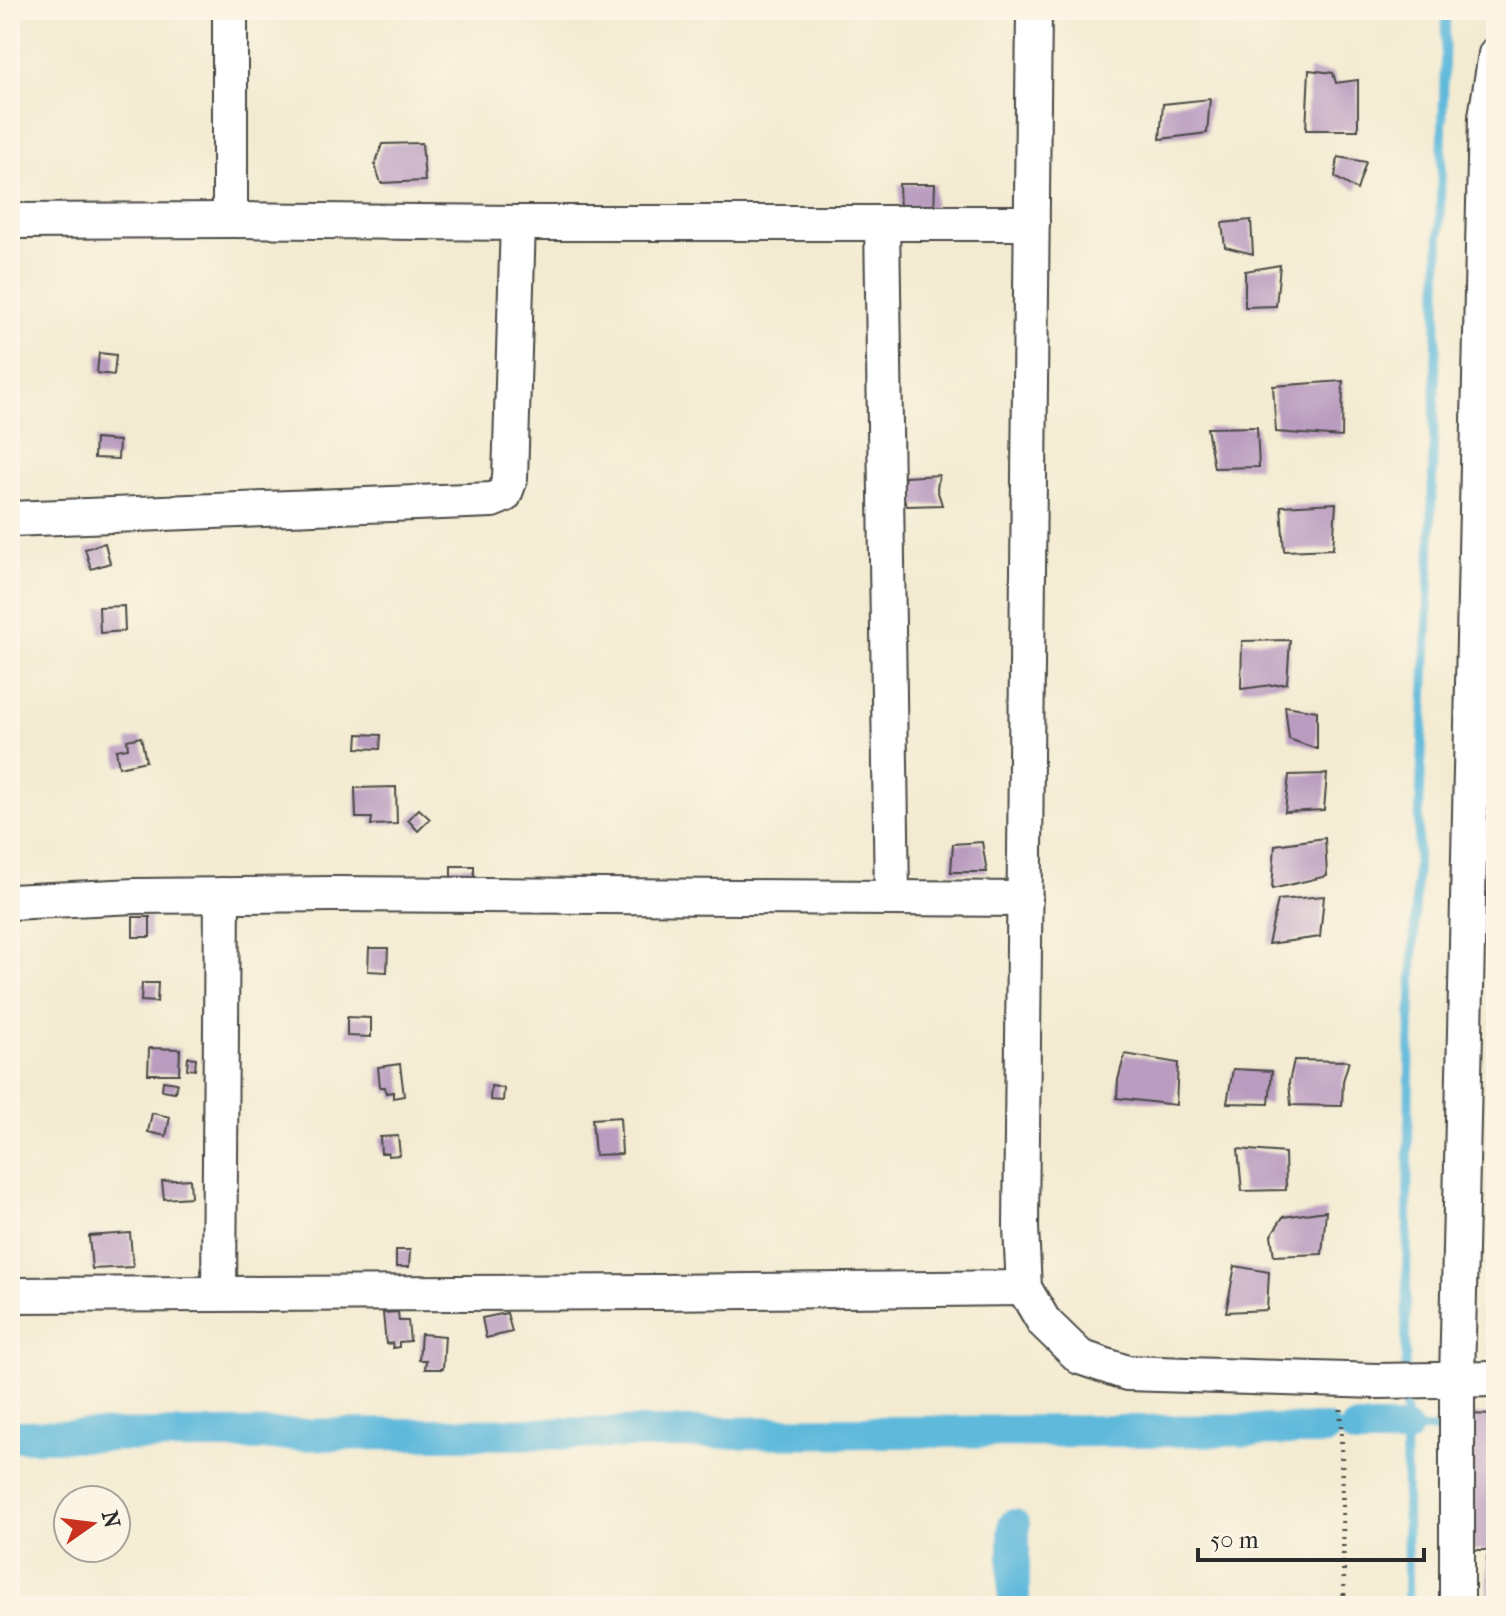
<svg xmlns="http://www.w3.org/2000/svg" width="1506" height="1616" viewBox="0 0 1506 1616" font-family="'IM FELL French Canon',serif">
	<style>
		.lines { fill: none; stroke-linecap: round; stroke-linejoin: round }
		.stream { stroke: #5eb9db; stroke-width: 9 }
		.canal { stroke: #5eb9db; stroke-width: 32 }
		.building { fill: #b99cc0 }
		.minor-casing { stroke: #494844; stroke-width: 38 }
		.path { stroke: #494844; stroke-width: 5; stroke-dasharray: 2 6; stroke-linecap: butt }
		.minor { stroke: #fff; stroke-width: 34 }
	</style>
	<rect width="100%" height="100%" fill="#fcf5e5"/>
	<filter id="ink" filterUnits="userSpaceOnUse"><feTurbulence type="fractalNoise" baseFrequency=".0125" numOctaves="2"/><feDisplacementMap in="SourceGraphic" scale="16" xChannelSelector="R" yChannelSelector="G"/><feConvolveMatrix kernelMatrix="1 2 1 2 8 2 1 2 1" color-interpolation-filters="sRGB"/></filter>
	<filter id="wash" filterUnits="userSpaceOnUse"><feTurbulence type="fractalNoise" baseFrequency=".006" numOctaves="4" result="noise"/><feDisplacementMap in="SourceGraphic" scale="32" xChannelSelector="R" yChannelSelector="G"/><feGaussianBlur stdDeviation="1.8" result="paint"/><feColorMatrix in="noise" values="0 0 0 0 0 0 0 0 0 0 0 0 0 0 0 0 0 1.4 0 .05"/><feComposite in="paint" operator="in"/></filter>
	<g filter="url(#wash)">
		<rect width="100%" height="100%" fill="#f3ebd1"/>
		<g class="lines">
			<!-- stream -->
			<g class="stream">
				<polyline points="1405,1430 1449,1429"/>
				<polyline points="1408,1606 1405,1389 1410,1034 1430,566 1446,10"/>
			</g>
			<!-- canal -->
			<g class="canal">
				<polyline points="1355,1430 1405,1430"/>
				<polyline points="10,1436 1325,1430"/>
				<polyline points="1014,1525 1014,1606"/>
			</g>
		</g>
		<g id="blocks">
			<!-- building -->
			<g class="building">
				<polygon points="1309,70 1333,73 1336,83 1358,80 1358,130 1306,130"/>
				<polygon points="1210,99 1207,133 1160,139 1163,104"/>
				<polygon points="422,143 425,181 381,183 375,165 382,144"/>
				<polygon points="1338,157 1366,162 1357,190 1335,177"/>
				<polygon points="899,184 935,184 934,212 900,212"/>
				<polygon points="1251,220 1253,254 1225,247 1222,223"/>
				<polygon points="1280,265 1276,306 1245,307 1245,271"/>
				<polygon points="99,353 116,355 114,375 97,373"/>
				<polygon points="1343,381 1342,437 1276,432 1273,386"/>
				<polygon points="1257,427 1259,467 1214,468 1207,428"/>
				<polygon points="95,439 119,441 118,459 94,458"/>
				<polygon points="939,475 937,489 942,505 907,506 901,491 905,477"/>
				<polygon points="1336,503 1333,549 1284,551 1281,506"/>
				<polygon points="105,543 110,563 91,569 85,549"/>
				<polygon points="124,606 125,631 100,633 99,607"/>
				<polygon points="1290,640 1287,683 1241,689 1242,641"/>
				<polygon points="1285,706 1317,711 1317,749 1289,739"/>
				<polygon points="358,734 381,735 380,749 357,748"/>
				<polygon points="141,737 146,761 119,767 116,750 128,748 127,740"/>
				<polygon points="1327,774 1324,810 1285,812 1289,775"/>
				<polygon points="396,787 397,824 371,825 372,818 356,818 355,788"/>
				<polygon points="419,809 430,819 418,831 408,820"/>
				<polygon points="1325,838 1327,876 1272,889 1275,845"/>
				<polygon points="982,842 987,872 951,872 953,844"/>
				<rect x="451" y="866" width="23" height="22"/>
				<polygon points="1485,885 1496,885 1496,911 1491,911"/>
				<polygon points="1324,896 1320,937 1268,944 1278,900"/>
				<rect x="133" y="917" width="17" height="20"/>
				<polygon points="369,948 388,948 387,972 368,971"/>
				<polygon points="142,983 158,983 157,1002 141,1001"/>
				<polygon points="347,1017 371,1018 371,1037 347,1036"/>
				<polygon points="149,1048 180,1049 179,1074 148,1074"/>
				<polygon points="1125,1054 1178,1063 1176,1105 1117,1098 1118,1080"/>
				<polygon points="188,1057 196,1058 195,1070 187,1069"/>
				<polygon points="1294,1060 1349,1061 1343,1081 1342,1106 1291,1105 1289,1082"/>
				<polygon points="400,1064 404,1096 393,1098 393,1092 386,1093 385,1087 380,1087 378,1067"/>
				<polygon points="1233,1069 1272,1071 1269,1104 1227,1103"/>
				<polygon points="163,1081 177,1083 175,1092 162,1090"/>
				<polygon points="491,1086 504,1088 503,1101 490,1100"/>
				<polygon points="152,1113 170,1117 166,1136 148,1132"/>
				<polygon points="620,1117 622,1154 595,1155 592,1119"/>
				<polygon points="398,1136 400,1155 388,1156 388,1153 381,1153 380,1137"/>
				<polygon points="1238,1149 1285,1153 1286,1190 1242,1191"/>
				<polygon points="190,1179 191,1197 164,1199 162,1181"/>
				<polygon points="1326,1211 1322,1254 1274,1256 1271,1235 1283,1217"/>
				<polygon points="130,1233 133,1267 92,1269 89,1236"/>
				<polygon points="396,1250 410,1250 409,1267 396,1267"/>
				<polygon points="1235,1266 1269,1272 1267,1310 1226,1312"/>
				<polygon points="398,1312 399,1321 408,1321 410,1341 399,1342 399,1347 393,1348 392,1343 386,1344 383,1313"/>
				<polygon points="507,1313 512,1332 486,1338 482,1318"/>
				<polygon points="421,1334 445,1336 443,1369 425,1369 426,1360 419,1360"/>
				<polygon points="1468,1414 1496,1415 1496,1550 1465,1550"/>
				<polygon points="1487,1556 1496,1556 1496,1606 1488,1606"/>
			</g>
		</g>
	</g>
	<g filter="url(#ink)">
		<use href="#blocks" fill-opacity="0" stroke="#494844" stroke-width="2"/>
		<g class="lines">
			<!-- minor casing -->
			<g class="minor-casing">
				<g id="minor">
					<polyline points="1034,10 1021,1227 1024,1288 1044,1322 1080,1357 1127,1373 1377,1381 1496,1379"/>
					<polyline points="230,220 230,10"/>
					<polyline points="10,221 230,220 518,223 1032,223"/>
					<polyline points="882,223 892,898"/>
					<polyline points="10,519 492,500 504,495 510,479 518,223"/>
					<polyline points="10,902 135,896 332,894 1025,899"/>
					<polyline points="219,1292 222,895"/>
					<polyline points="10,1295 658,1292 1024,1288"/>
					<polyline points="1457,1606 1457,1380 1486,117 1496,54"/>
				</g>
			</g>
			<!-- path -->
			<polyline class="path" points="1341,1409 1344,1606"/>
			<!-- minor -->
			<use href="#minor" class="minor"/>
		</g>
	</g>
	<!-- margin -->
	<rect width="1506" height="1616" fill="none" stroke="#fcf5e5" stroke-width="40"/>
	<!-- north arrow -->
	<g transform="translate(92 1524) rotate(76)"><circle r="38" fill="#fcf5e5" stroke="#a8a49b" stroke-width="2"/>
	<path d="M0-6L14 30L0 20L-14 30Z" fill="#c8321e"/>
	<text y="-12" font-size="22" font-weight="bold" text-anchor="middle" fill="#2b2b2b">N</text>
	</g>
	<!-- scale -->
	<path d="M1198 1548v12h226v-12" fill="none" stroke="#2b2b2b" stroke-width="4"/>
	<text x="1210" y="1548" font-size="24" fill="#2b2b2b" stroke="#fcf5e5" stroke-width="6" paint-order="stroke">50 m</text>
</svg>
